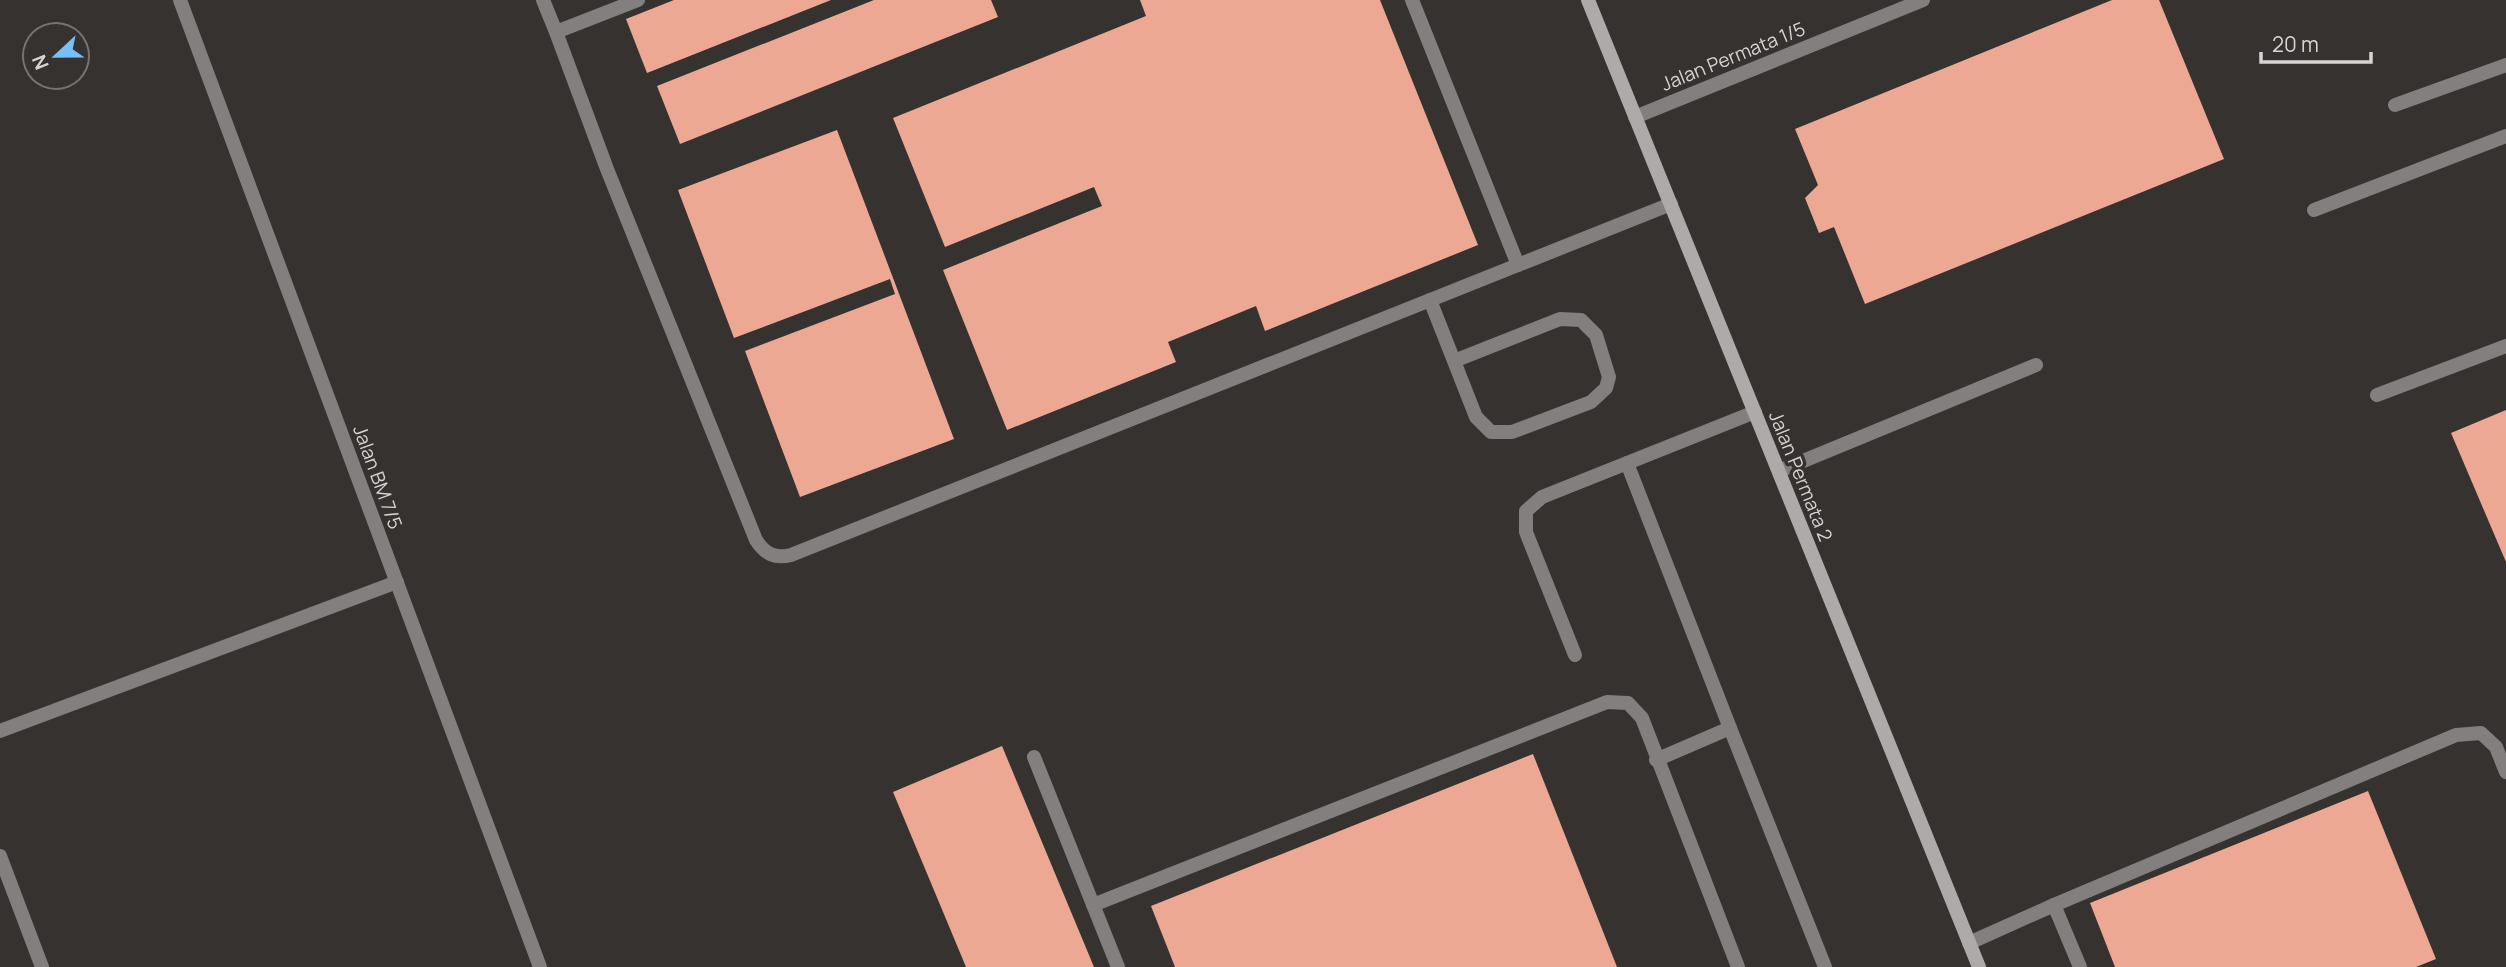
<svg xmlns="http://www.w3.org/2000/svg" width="2506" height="967" viewBox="0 0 2506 967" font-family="Manrope,sans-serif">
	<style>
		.building { fill: #eda894 }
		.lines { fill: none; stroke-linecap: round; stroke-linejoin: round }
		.lane { stroke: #827f7e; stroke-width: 14 }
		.street { stroke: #827f7e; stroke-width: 14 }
		.secondary { stroke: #aeaaa9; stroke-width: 14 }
		.labels { text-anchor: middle; stroke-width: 7; stroke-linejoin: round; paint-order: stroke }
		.street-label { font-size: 19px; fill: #d7d4d3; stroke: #363230 }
	</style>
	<rect width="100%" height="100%" fill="#363230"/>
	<!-- building -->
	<g class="building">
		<polygon points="674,0 831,0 647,73 626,19"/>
		<polygon points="874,0 991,0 998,17 680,144 657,86"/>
		<polygon points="1140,0 1380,0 1478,245 1265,331 1256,306 1168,342 1176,362 1007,430 943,270 1102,206 1094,187 945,247 893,118 1146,16"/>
		<polygon points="2112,0 2159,0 2224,159 1865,304 1834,227 1819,233 1805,198 1818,185 1795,129"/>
		<polygon points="837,130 954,439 800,497 745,351 895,294 890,279 734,338 678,190"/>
		<polygon points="2506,410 2506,562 2451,433"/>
		<polygon points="1002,746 1094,967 966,967 893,792"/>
		<polygon points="1533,754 1617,967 1175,967 1151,906"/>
		<polygon points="2368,791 2436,959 2416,967 2115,967 2090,903"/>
	</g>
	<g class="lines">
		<!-- lane -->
		<g class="lane">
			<polyline points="543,0 556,32 638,0"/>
			<polyline points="1412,0 1518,265"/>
			<path d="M 556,32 L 607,169 L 756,540 C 765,554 775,559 791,555 L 1671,204"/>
			<polyline points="2395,105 2506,65"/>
			<polyline points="2314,210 2506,136"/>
			<polyline points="1430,300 1454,361 1560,319 1581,320 1596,335 1609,377 1606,388 1591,402 1512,432 1491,432 1476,417 1454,361"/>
			<polyline points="2377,395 2506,346"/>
			<polyline points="1627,463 1730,728 1656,760"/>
			<polyline points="1779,471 2036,365"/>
			<polyline points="1575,655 1526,532 1526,511 1542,497 1755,412"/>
			<polyline points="1730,728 1825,967"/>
			<polyline points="1034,757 1118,967"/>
			<polyline points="1093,905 1607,702 1628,703 1642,718 1738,967"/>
			<polyline points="2054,905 2456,735 2481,733 2496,747 2506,772"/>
			<polyline points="1969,943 2054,905 2080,967"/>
		</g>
		<!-- street -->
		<g class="street">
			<polyline points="180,0 540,967"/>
			<polyline points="1635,117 1923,0"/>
			<polyline points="0,731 397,582"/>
			<polyline points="0,856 42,967"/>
		</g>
		<!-- secondary -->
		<polyline class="secondary" points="1588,0 1979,967"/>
	</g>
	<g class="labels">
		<!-- street labels -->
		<g class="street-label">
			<text transform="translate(1733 56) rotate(-22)" y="7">Jalan Permata 1/5</text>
			<text transform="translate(1801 476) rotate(68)" y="7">Jalan Permata 2</text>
			<text transform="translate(378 477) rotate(70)" y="7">Jalan BM 7/5</text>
		</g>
	</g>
	<!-- north arrow -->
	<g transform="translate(56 56) rotate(248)"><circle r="33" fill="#363230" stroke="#767371" stroke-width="2"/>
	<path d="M0-5L12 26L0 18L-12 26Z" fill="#77bff7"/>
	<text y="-10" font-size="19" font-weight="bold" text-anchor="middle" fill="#d7d4d3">N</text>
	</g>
	<!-- scale -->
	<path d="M2261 52v10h110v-10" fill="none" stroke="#d7d4d3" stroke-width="3.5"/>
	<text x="2272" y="52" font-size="21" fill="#d7d4d3" stroke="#363230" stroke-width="5" paint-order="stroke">20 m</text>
</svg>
